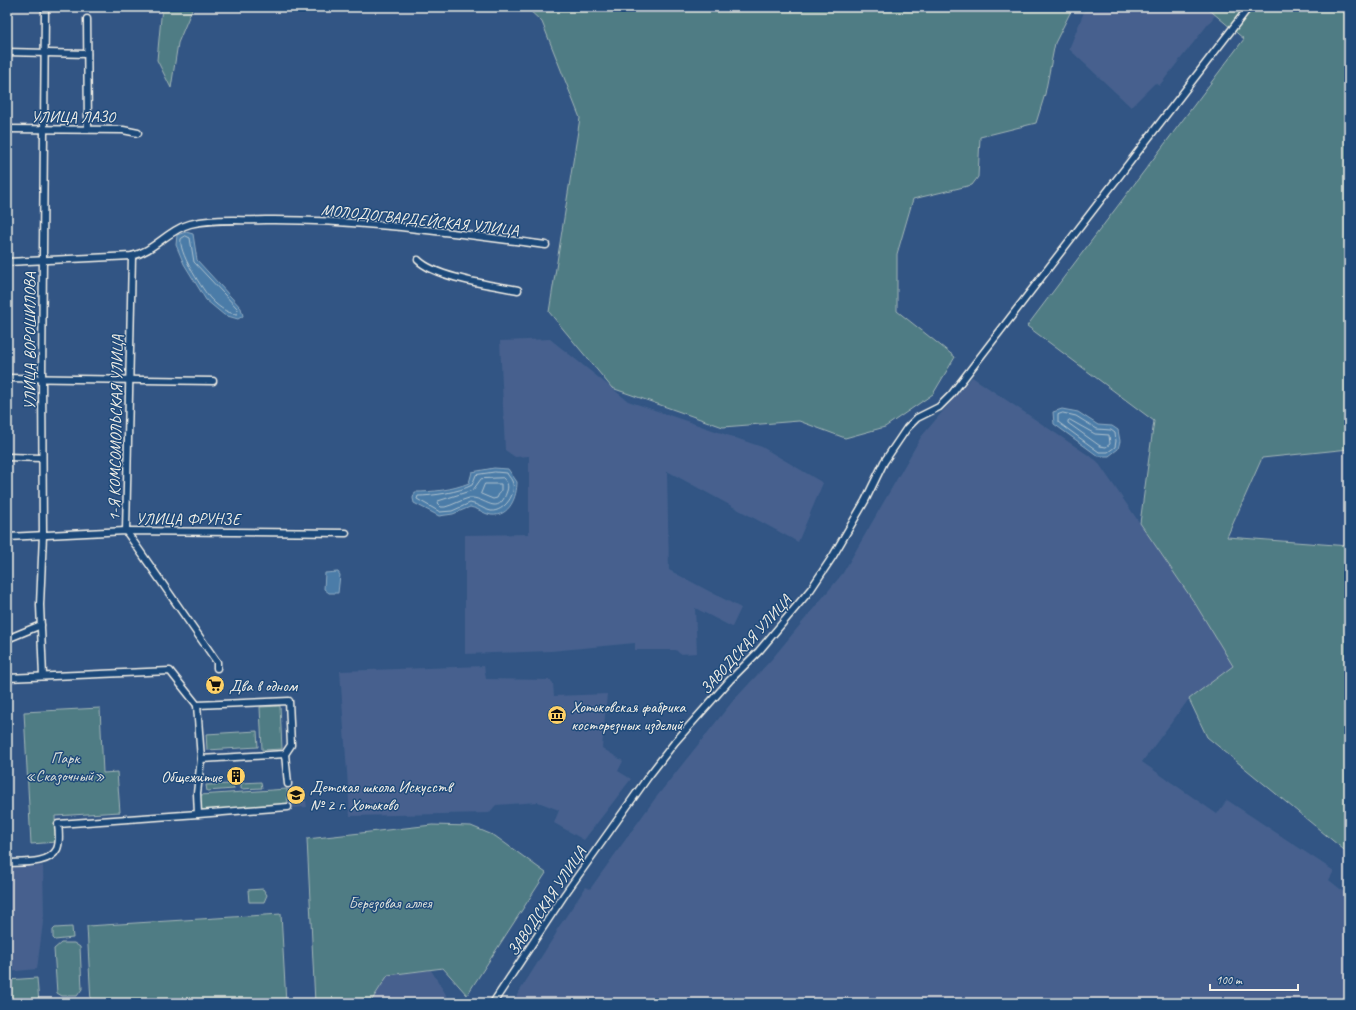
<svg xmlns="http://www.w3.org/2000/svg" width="1356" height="1010" viewBox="0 0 1356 1010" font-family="Caveat,sans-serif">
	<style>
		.built { fill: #46618e }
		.green { fill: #4f7b84; stroke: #a2b6b6 }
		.water { fill: #4b7ca8; stroke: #8fabc2 }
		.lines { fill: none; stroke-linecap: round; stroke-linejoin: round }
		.shore { stroke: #b0c2ce; stroke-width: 1 }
		.minor-casing { stroke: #f4f1e8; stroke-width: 9 }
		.minor { stroke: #1f4a7a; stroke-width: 6 }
		.labels { text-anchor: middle; stroke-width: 3; stroke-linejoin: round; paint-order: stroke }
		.street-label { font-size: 16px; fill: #f4f1e8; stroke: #1f4a7a }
		.poi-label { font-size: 16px; fill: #f4f1e8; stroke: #1f4a7a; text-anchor: start }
		.park-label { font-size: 16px; fill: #dbdfd9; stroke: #1f4a7a }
	</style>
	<rect width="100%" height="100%" fill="#325584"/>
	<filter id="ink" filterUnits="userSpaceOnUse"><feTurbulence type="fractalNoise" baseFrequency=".025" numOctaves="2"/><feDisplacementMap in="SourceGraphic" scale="8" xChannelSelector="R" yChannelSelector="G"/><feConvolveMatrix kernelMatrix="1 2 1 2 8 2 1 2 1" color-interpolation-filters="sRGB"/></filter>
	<g filter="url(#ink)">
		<!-- built -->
		<g class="built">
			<polygon points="1086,7 1210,7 1217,13 1159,86 1155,83 1131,107 1069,49"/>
			<polygon points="550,339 628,401 762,447 823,483 798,542 667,471 669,570 741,608 732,627 695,608 697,653 680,654 676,650 635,650 635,643 551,651 465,654 465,535 529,534 529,456 515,457 505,450 500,341"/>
			<polygon points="972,377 1097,461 1196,605 1233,666 1189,699 1142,762 1217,814 1227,800 1334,871 1329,880 1349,896 1349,1003 512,1003 557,932 556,931 586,887 590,889 654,800 732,702 771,660 843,573 921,437"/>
			<polygon points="484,666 486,679 550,680 553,683 554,696 607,694 602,748 623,761 618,771 631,779 584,840 554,823 559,810 538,802 496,805 489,813 350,816 340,671"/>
			<polygon points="301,789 302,801 306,801 307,807 291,808 290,790"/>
			<polygon points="43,866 44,915 37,969 7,972 7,868"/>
			<polygon points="431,970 451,1003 370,1003 388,975"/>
		</g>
		<!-- green -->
		<g class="green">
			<polygon points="162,7 193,7 178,43 171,88 157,60"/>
			<polygon points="526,7 1073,7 1055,43 1045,94 1036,123 980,137 978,177 972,185 913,199 897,254 897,311 955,357 933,394 885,427 845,438 799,421 723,427 612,388 549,312 580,118 542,22"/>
			<polygon points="1206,7 1349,7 1349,449 1262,458 1227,537 1349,546 1349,854 1207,737 1189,699 1233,666 1196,605 1140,523 1154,421 1027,326 1244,39"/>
			<polygon points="280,706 282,749 262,750 260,707"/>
			<polygon points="100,708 103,773 117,772 120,812 55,816 56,842 31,844 24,712"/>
			<polygon points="257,731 258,747 207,750 206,734"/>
			<polygon points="261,782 262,788 241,789 241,783"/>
			<polygon points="233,784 234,789 207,791 206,785"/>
			<polygon points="287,789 288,805 201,811 200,795"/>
			<polygon points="432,825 471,826 495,836 546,873 467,995 443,968 388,975 370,1003 315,1003 307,839"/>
			<polygon points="263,889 267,895 264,902 249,902 248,890"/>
			<polygon points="281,914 286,1003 91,1003 87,926"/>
			<polygon points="72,927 73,938 55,940 53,938 53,930 55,928"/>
			<polygon points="61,943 74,943 80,947 82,989 77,996 62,996 57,993 54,949"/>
			<polygon points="37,978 39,1003 7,1003 7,980"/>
		</g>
		<!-- water -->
		<g class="water">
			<polygon points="186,232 193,234 197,260 241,308 243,316 238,319 224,315 206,300 184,264 176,245 177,235"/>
			<polygon points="1062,409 1078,412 1098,425 1112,426 1118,430 1120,441 1118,449 1109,456 1098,456 1054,424 1053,412"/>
			<path d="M 494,468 L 508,469 L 517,482 C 517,496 510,517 491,515 C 484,514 478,508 470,507 L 453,514 L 439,516 L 414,503 L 413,498 L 415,492 C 433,492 452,490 469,483 L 472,472 Z"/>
			<polygon points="338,572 340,575 338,593 329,593 324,589 325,573"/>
		</g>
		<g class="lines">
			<!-- shore -->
			<g class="shore">
				<path d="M 186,236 L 190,238 L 194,262 L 238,309 L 237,314 C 227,314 216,305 209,297 C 200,285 178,252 181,239 Z"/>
				<polygon points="1063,413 1076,416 1097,429 1111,430 1115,433 1116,441 1115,447 1108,452 1099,452 1058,422 1058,415"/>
				<polygon points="1070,420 1095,434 1109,435 1110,444 1106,447 1100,446 1068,423 1068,421"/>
				<path d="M 495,472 L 507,473 C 508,476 511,478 512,481 C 518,493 504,512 491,511 C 484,510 478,504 470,503 L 452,511 L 440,512 L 417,499 L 418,496 C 432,496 460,492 472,485 L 476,475 Z"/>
				<path d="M 503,478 C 507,482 509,485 507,491 C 498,519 485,496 469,498 C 461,500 453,505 445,507 L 441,507 L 437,503 L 438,501 L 473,490 L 481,479 Z"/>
				<polygon points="485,484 501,484 501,490 497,498 493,499 481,494"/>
			</g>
			<!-- minor casing -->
			<g class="minor-casing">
				<g id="minor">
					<polyline points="87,19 88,129"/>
					<polyline points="7,52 87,54"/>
					<polyline points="7,129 123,130 138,133"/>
					<polyline points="132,256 126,531 217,662 217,668"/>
					<path d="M 418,260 C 436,278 492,285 518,290"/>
					<path d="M 7,262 L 132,256 C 154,251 168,230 190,224 C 214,218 241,221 265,220 C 360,219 453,233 546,245"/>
					<polyline points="7,378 213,381"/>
					<polyline points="7,457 42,458"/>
					<polyline points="7,537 126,531 346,533"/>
					<polyline points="7,639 41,625"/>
					<polyline points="43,676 40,605 43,535 42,378 45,7"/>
					<polyline points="7,678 170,671 197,705 289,701 291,745 285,754 201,759"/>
					<polyline points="285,754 288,784"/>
					<polyline points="198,814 288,807"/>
					<path d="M 7,863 C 21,862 49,865 57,849 C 60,842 59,832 58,824 L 198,814 L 197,793 L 201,759 L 197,705"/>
					<polyline points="493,1003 565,894 648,777 675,742 730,680 759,651 811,589 833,556 865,501 884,462 907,428 917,418 939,407 951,395 1249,7"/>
				</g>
			</g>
			<!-- minor -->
			<use href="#minor" class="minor"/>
		</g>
	</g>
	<!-- icons -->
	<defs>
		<g id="supermarket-disc" transform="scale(1)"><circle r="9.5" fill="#ffd166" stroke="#1f4a7a"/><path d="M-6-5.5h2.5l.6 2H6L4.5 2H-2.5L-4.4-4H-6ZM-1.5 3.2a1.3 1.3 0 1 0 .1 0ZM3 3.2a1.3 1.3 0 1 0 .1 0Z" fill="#111"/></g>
		<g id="museum-disc" transform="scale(1)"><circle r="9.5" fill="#ffd166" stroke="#1f4a7a"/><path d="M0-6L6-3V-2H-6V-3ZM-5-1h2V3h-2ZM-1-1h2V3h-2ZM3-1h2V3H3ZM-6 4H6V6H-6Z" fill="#111"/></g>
		<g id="building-disc" transform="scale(1)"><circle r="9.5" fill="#ffd166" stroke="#1f4a7a"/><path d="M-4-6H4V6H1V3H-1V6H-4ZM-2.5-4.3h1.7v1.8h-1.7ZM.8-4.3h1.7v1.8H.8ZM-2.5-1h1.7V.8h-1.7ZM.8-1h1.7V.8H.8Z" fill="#111"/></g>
		<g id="school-disc" transform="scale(1)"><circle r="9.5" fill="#ffd166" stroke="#1f4a7a"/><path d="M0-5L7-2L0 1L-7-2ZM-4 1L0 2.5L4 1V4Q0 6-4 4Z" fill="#111"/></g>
	</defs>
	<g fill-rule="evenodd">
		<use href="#supermarket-disc" x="215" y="685"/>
		<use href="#museum-disc" x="557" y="715"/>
		<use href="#building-disc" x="236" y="776"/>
		<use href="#school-disc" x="296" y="795"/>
	</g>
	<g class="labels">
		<!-- street labels -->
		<g class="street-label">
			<text x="73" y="122">УЛИЦА ЛАЗО</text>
			<text transform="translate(420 219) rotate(6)" y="6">МОЛОДОГВАРДЕЙСКАЯ УЛИЦА</text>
			<text transform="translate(29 341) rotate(-90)" y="6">УЛИЦА ВОРОШИЛОВА</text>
			<text transform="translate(115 428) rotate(-89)" y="6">1-Я КОМСОМОЛЬСКАЯ УЛИЦА</text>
			<text x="188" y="524">УЛИЦА ФРУНЗЕ</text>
			<text transform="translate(745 644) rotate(-48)" y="6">ЗАВОДСКАЯ УЛИЦА</text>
			<text transform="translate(546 901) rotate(-56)" y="6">ЗАВОДСКАЯ УЛИЦА</text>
		</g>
		<!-- poi labels -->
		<g class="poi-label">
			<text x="229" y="691">Два в одном</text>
			<text x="571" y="712">Хотьковская фабрика<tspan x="571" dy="18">косторезных изделий</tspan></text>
			<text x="222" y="782" text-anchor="end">Общежитие</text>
			<text x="310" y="792">Детская школа Искусств<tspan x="310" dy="18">№ 2 г. Хотьково</tspan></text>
		</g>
		<!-- park labels -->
		<g class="park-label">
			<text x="65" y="763">Парк<tspan x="65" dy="18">«Сказочный»</tspan></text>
			<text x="390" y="908">Березовая аллея</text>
		</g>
	</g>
	<!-- margin -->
	<rect width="1356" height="1010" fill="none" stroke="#1f4a7a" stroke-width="24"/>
	<rect x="12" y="12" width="1332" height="986" fill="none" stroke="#f4f1e8" stroke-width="1.5" filter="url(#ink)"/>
	<!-- scale -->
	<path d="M1210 984v6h88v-6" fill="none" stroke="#f4f1e8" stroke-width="2"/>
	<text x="1216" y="984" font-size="12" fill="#f4f1e8" stroke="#1f4a7a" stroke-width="3" paint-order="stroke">100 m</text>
</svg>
